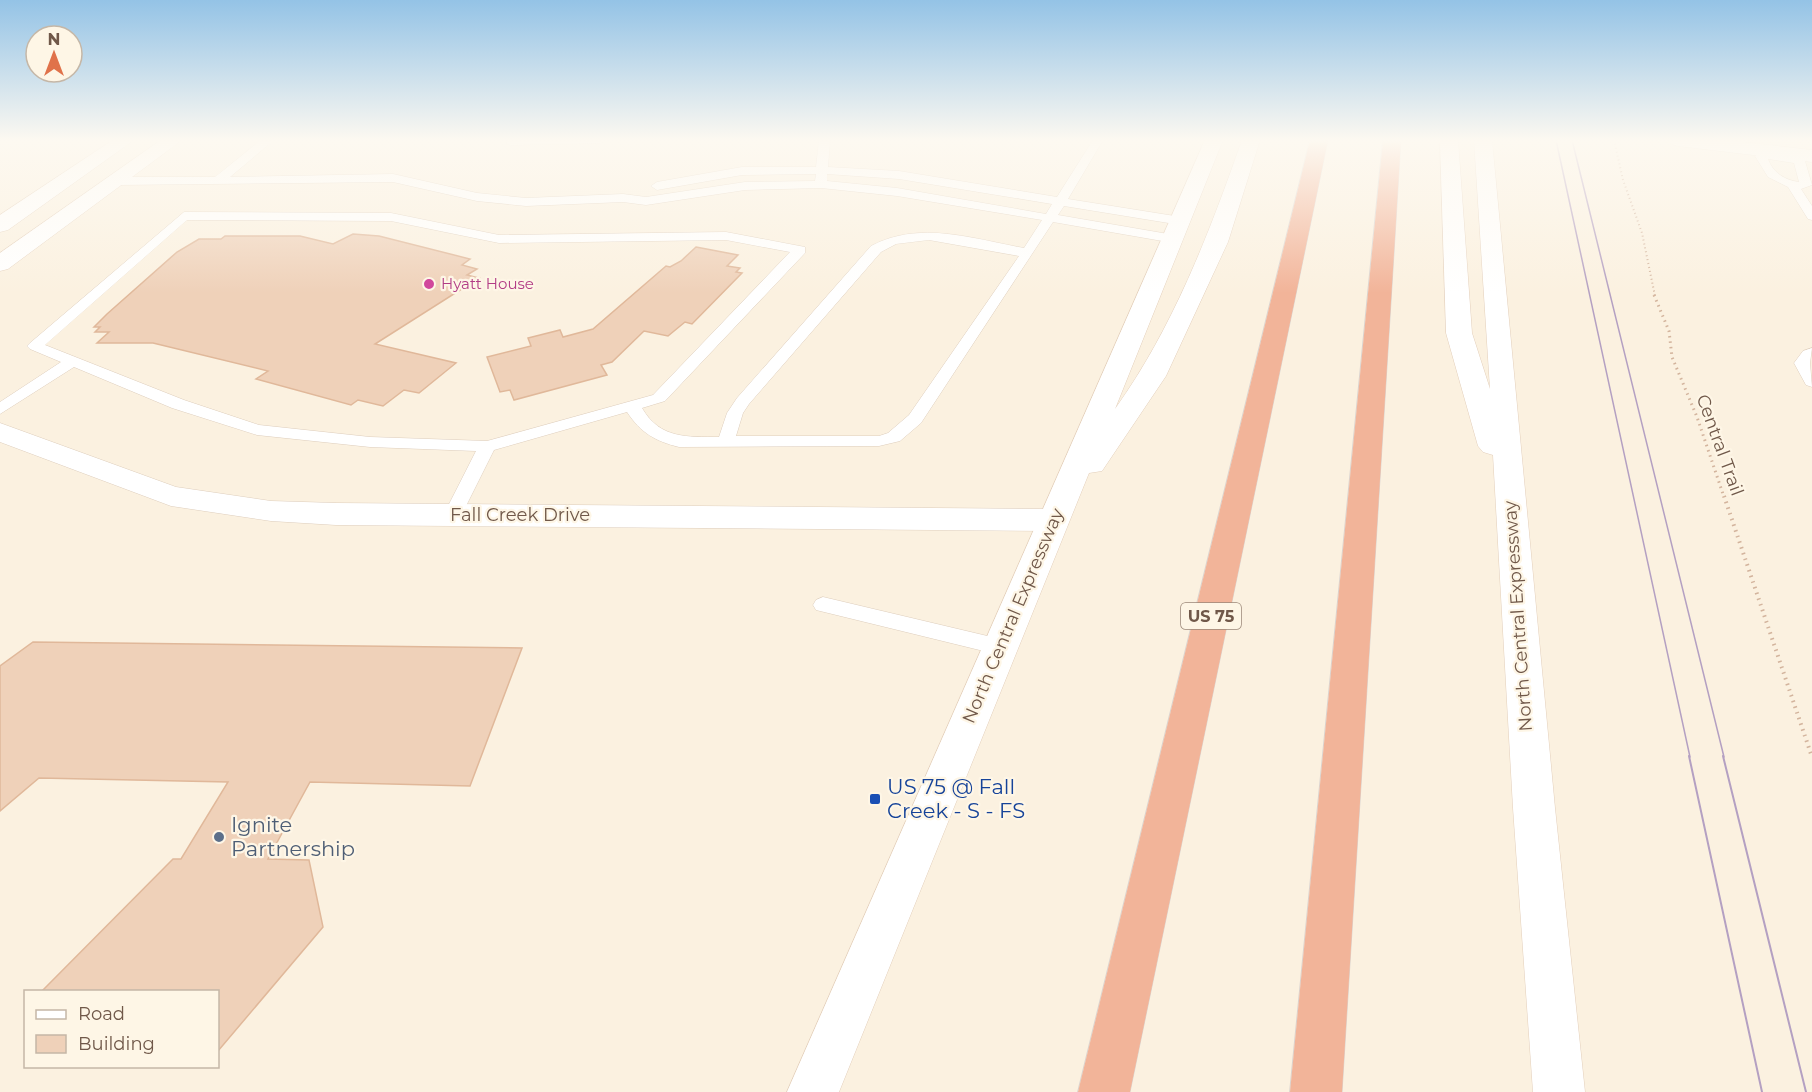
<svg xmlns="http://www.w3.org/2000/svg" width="1812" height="1092" viewBox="0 0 1812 1092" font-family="Montserrat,sans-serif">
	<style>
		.building { fill: #efd1b9; stroke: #e0b89a; stroke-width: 1.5 }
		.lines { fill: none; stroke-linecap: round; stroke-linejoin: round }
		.service-casing { stroke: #decebd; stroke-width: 1 }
		.tertiary-casing { stroke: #decebd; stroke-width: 1 }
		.secondary-casing { stroke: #e3cfbb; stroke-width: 1 }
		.motorway-casing { stroke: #dad4d0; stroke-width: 1 }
		.path-far2 { stroke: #d3b49d; stroke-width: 2; stroke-dasharray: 1 3; stroke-linecap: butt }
		.path-far1 { stroke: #d3b49d; stroke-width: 3; stroke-dasharray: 1.5 4; stroke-linecap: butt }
		.path { stroke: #d3b49d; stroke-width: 4; stroke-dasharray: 1.5 4.5; stroke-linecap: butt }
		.service { fill: #fff; fill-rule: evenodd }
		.tertiary { fill: #fff; fill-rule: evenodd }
		.secondary { fill: #fff; fill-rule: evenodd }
		.motorway { fill: #f2b499; fill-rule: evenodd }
		.tram-far1 { stroke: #b4a0c2; stroke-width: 1.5 }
		.tram { stroke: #b4a0c2; stroke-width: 2 }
		.hotel-dot { fill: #d1479c; stroke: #fef6e6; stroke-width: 2 }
		.transit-dot { fill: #1a4fb4; stroke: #fef6e6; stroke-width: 2 }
		.service-dot { fill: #5c6f8a; stroke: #fef6e6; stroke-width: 2 }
		.labels { text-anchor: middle; stroke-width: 4.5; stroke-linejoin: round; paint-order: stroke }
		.far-hotel-label { font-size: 15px; fill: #b23c85; stroke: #fef6e6; text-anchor: start }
		.shield { fill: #fef6e6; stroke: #9b8778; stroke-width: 1.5 }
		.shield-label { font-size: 16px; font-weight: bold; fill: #705849 }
		.street-label { font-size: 18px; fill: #705849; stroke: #fef6e6 }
		.near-transit-label { font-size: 21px; fill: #164399; stroke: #fef6e6; text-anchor: start }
		.near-service-label { font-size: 21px; fill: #4e5e75; stroke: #fef6e6; text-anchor: start }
	</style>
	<rect width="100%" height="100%" fill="#fbf1e0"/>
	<!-- building -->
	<g class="building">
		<polygon points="353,234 379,236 470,259 462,265 477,269 467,275 479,278 375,344 456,363 419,393 404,390 383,406 358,400 351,405 256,379 268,371 153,343 97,343 109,332 95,332 100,327 94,327 107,314 177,252 199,239 221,239 225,236 300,236 333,244"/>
		<polygon points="696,247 738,255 727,266 740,268 736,272 742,273 692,324 685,322 668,336 644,331 612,362 601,365 607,375 514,400 510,390 500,392 487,357 531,346 528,338 560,330 563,337 593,329 666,266 670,267 681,261"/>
		<polygon points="33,642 522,648 470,786 310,782 268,859 309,860 323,927 218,1051 218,992 41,992 173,859 181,859 228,782 39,778 0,811 0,666"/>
	</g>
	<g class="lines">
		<!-- service casing -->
		<g class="service-casing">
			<g id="service">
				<path d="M 261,140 L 274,140 L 230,177 L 393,174 L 477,193 L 526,198 L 623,194 L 646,197 L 745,182 L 815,181 L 816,174 L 742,175 L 657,190 L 651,186 L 657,182 L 742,167 L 816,167 L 819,140 L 830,140 L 828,167 L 899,171 L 1057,197 L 1093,140 L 1103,140 L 1068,199 L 1181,217 L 1187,221 L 1181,225 L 1064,206 L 1058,215 L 1174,235 L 1181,239 L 1174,243 L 1053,222 L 921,423 L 900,441 L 879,446 L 679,447 C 655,441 641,433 627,412 L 494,450 L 460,518 L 446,518 L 444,514 L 476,451 L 370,447 L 257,435 L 172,408 L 74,367 L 0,414 L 0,402 L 61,362 L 30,349 L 27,346 L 30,343 L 184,212 L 391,213 L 499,235 L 726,232 L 805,247 L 805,253 L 665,401 L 642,408 C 660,439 687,437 719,437 L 727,413 L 737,398 L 871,246 C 920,220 973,239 1024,248 L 1042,220 L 897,196 L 821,188 L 745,190 L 646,205 L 623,202 L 526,206 L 477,201 L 393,182 L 116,185 L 110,181 L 116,177 L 215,177 ZM 827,174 L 899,179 L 1052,204 L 1046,214 L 897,188 L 827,181 ZM 187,220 L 391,221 L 499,243 L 726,240 L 790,252 L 653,395 L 487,441 L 370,437 L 259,425 L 184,400 L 45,345 ZM 929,240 L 1019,256 L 909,415 L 888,433 L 879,436 L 736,436 L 743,413 L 749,404 L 881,252 L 896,244 Z"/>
				<polygon points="507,140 606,140 600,143 511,145 507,144"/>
				<path d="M 1780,153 L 1805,161 L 1812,185 L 1801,189 L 1812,206 L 1812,220 L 1808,219 L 1788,187 L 1768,177 L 1755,156 L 1761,153 ZM 1768,159 L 1794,163 L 1799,182 C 1785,180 1773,173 1768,159 Z"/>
				<polygon points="1812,348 1810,363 1812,387 1806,385 1794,363 1803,351"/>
				<polygon points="823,597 1000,639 1008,641 1011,647 1008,653 1000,655 816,610 813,605 816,600"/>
			</g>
		</g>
		<!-- tertiary casing -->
		<g class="tertiary-casing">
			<g id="tertiary">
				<polygon points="1669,140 1724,140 1812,150 1812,162 1678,146 1671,144"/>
				<polygon points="0,423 176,487 271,501 336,503 1053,509 1064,512 1069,520 1064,528 1053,531 336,525 271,521 171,506 0,442"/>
			</g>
		</g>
		<!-- secondary casing -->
		<g class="secondary-casing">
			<g id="secondary">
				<polygon points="113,140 134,140 8,230 0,232 0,215"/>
				<polygon points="161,140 182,140 8,269 0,271 0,253"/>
				<path d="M 1205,140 L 1223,140 L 1115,409 C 1173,328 1209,234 1242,140 L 1260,140 L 1228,242 L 1166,376 L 1102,471 L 1089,473 L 839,1092 L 787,1092 Z"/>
				<polygon points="1440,140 1458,140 1472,333 1490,389 1474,140 1492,140 1555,808 1585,1092 1533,1092 1513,808 1493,455 1483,452 1478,446 1446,333"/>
			</g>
		</g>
		<!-- motorway casing -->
		<g class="motorway-casing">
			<g id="motorway">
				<polygon points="1310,140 1328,140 1130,1092 1078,1092"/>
				<polygon points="1383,140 1401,140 1342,1092 1290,1092"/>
			</g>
		</g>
		<!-- path-far2 -->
		<polyline class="path-far2" points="1614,140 1623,180 1642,233 1655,296"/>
		<!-- path-far1 -->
		<polyline class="path-far1" points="1654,295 1669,331 1672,357 1697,417 1724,497"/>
		<!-- path -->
		<polyline class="path" points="1724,496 1812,757"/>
		<!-- service -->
		<use href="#service" class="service"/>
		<!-- tertiary -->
		<use href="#tertiary" class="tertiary"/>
		<!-- secondary -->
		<use href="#secondary" class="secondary"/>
		<!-- motorway -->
		<use href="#motorway" class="motorway"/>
		<!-- tram-far1 -->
		<g class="tram-far1">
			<polyline points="1556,140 1690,757"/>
			<polyline points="1572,140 1724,757"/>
		</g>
		<!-- tram -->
		<g class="tram">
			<polyline points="1689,756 1762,1092"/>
			<polyline points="1723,756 1806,1092"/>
		</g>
	</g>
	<!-- sky -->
	<linearGradient id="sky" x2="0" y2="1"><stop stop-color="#94c3e6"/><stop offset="0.48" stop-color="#fdf9f1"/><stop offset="1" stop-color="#fdf9f1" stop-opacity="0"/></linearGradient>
	<rect width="1812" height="293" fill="url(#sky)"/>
	<!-- markers -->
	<circle class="hotel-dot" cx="429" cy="284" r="6"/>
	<rect class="transit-dot" x="869" y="793" width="12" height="12" rx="3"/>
	<circle class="service-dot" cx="219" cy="837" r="6"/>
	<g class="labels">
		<!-- far-hotel labels -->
		<g class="far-hotel-label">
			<text x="441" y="289">Hyatt House</text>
		</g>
		<!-- shield labels -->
		<rect class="shield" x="1181" y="603" width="60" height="26" rx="4.5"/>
		<g class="shield-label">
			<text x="1211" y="622">US 75</text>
		</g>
		<!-- street labels -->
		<g class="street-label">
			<text transform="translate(1720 445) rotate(70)" y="6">Central Trail</text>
			<text x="520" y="521">Fall Creek Drive</text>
			<text transform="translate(1013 616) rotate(-67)" y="6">North Central Expressway</text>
			<text transform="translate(1518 616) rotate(-94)" y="6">North Central Expressway</text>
		</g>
		<!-- near-transit labels -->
		<g class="near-transit-label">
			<text x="887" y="794">US 75 @ Fall<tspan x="887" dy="24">Creek - S - FS</tspan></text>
		</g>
		<!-- near-service labels -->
		<g class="near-service-label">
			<text x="231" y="832">Ignite<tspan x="231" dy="24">Partnership</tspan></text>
		</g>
	</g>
	<!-- legend -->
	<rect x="24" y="990" width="195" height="78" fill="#fef6e6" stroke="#c5b7a7" stroke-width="1.5"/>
	<rect x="36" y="1010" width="30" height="9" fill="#ffffff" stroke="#c5b7a7" stroke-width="1.5"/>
	<text x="78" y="1020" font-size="18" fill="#705849">Road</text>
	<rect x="36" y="1035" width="30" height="18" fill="#efd1b9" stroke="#c5b7a7" stroke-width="1.5"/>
	<text x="78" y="1050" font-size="18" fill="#705849">Building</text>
	<!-- north arrow -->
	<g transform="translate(54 54)"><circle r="28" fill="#fef6e6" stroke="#c5b7a7" stroke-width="1.5"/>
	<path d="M0-4.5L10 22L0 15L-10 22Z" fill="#e0724a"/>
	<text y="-9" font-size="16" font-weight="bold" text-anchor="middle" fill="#705849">N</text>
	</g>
</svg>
